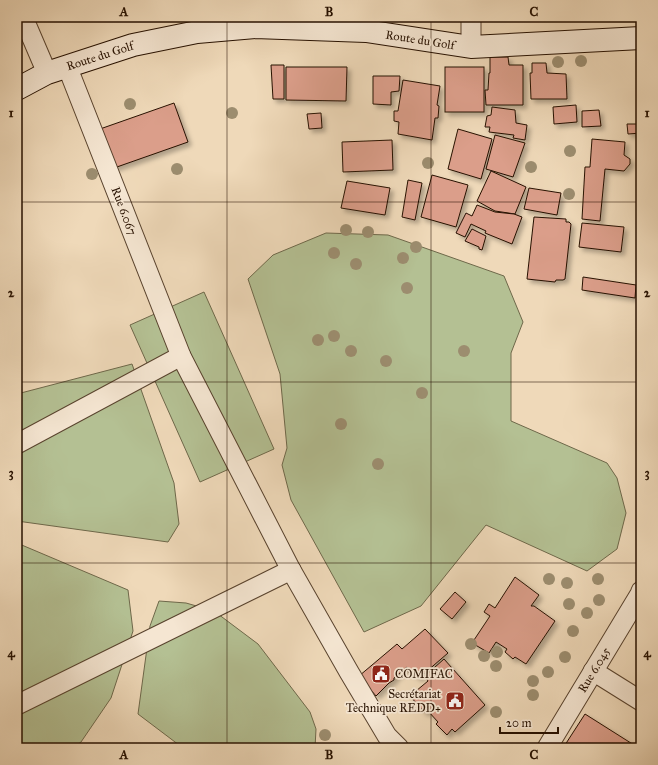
<svg xmlns="http://www.w3.org/2000/svg" width="658" height="765" viewBox="0 0 658 765" font-family="'IM FELL Great Primer',serif">
	<style>
		.green { fill: #b4c093; stroke: #6e684a }
		.building { fill: #db9e8a; stroke: #271100; filter: url(#shadow) }
		.lines { fill: none; stroke-linecap: round; stroke-linejoin: round }
		.minor-casing { stroke: #59432e; stroke-width: 21 }
		.secondary-casing { stroke: #271100; stroke-width: 24 }
		.minor { stroke: #f5e6d2; stroke-width: 19 }
		.secondary { stroke: #f5e6d2; stroke-width: 22 }
		.tree { fill: #9c8d6f }
		.grid { fill: none; stroke: #271100; stroke-width: 1; stroke-opacity: 0.55 }
		.labels { text-anchor: middle; stroke-width: 3.5; stroke-linejoin: round; paint-order: stroke }
		.street-label { font-size: 12px; fill: #271100; stroke: #f5e6d2 }
		.poi-label { font-size: 12px; fill: #271100; stroke: #f5e6d2; text-anchor: start }
		.neatline { fill: none; stroke: #271100; stroke-width: 1.5 }
		.grid-label { font-size: 13px; text-anchor: middle; font-weight: bold; fill: #271100 }
	</style>
	<defs>
		<filter id="shadow"><feDropShadow dx="3.5" dy="3.5" stdDeviation="2" flood-color="#0004"/></filter>
	</defs>
	<rect width="100%" height="100%" fill="#efd9b9"/>
	<filter id="stains"><feTurbulence type="fractalNoise" baseFrequency=".005" numOctaves="4"/><feColorMatrix values="0 0 0 0 .2 0 0 0 0 .09 0 0 0 0 .02 0 0 0 .5 -.17"/></filter>
	<radialGradient id="worn" r=".72"><stop offset=".6" stop-color="#630" stop-opacity="0"/><stop offset="1" stop-color="#630" stop-opacity=".3"/></radialGradient>
	<!-- green -->
	<g class="green">
		<polygon points="326,233 388,235 504,276 523,322 511,353 511,421 607,463 617,478 626,513 617,549 587,571 486,525 421,606 364,632 291,500 282,465 287,448 280,374 248,279 273,255"/>
		<polygon points="204,292 274,449 200,482 130,325"/>
		<polygon points="132,364 174,483 179,524 168,542 17,521 17,394"/>
		<polygon points="17,543 128,590 133,631 111,698 81,742 73,748 17,748"/>
		<polygon points="159,601 186,603 214,611 258,644 310,712 316,729 315,748 185,748 179,745 138,714 150,626"/>
	</g>
	<!-- building -->
	<g class="building">
		<polygon points="490,57 508,57 509,65 523,65 523,105 486,105 485,90 488,90 489,73 490,73"/>
		<polygon points="532,63 546,63 547,73 566,74 567,99 531,99 530,73 532,73"/>
		<polygon points="271,65 284,65 284,99 273,99"/>
		<polygon points="286,67 347,67 346,101 286,100"/>
		<rect x="445" y="67" width="39" height="45"/>
		<polygon points="373,76 400,76 399,91 391,92 391,105 373,104"/>
		<polygon points="403,80 440,86 437,105 439,106 438,118 435,118 432,140 398,134 399,122 394,121 394,111 398,111"/>
		<polygon points="174,103 188,142 114,168 100,129"/>
		<polygon points="576,105 577,122 554,124 553,107"/>
		<polygon points="492,107 515,110 516,123 527,125 525,140 513,138 514,135 489,132 490,127 485,127 487,116 491,115"/>
		<polygon points="599,110 601,126 582,127 582,111"/>
		<polygon points="321,113 322,128 309,129 307,114"/>
		<polygon points="627,124 641,124 641,133 628,134"/>
		<polygon points="458,129 492,139 481,179 448,169"/>
		<polygon points="495,135 525,143 513,177 486,169"/>
		<polygon points="592,139 625,142 624,155 630,159 630,164 624,171 605,169 600,221 582,219 585,167 590,167"/>
		<polygon points="392,140 393,170 343,172 342,142"/>
		<polygon points="491,171 526,187 515,214 495,211 477,201"/>
		<polygon points="432,175 468,185 456,227 421,217"/>
		<polygon points="408,180 422,183 415,220 402,217"/>
		<polygon points="347,181 390,188 385,215 341,208"/>
		<polygon points="529,188 561,193 557,215 524,209"/>
		<polygon points="477,205 495,212 514,214 522,217 512,244 485,233 486,231 471,224 465,237 456,233 466,213 472,216"/>
		<polygon points="534,217 566,219 566,222 569,222 571,224 565,279 563,280 556,280 555,282 527,279"/>
		<polygon points="582,223 624,227 621,252 579,247"/>
		<polygon points="472,229 486,236 482,250 479,249 479,247 465,241"/>
		<polygon points="583,277 636,285 635,298 582,290"/>
		<polygon points="515,577 539,595 531,606 534,606 555,621 526,664 515,657 513,659 505,652 507,649 496,642 489,653 472,643 490,616 484,612 489,604 495,608"/>
		<polygon points="455,592 466,602 452,619 440,609"/>
		<polygon points="425,629 448,653 419,678 418,677 417,677 413,673 408,672 407,667 394,678 394,680 389,683 376,696 359,676 397,644 402,649"/>
		<polygon points="444,659 485,705 455,732 452,729 447,735 436,724 438,722 428,711 425,713 410,696 428,681 425,676"/>
		<polygon points="585,714 634,745 632,748 563,748"/>
	</g>
	<g class="lines">
		<!-- minor casing -->
		<g class="minor-casing">
			<g id="minor">
				<polyline points="23,17 47,73"/>
				<polyline points="362,17 366,31"/>
				<polyline points="471,47 471,17"/>
				<polyline points="67,66 181,356 291,570 349,672 387,736 399,748"/>
				<polyline points="17,444 181,356"/>
				<polyline points="593,671 641,701"/>
				<polyline points="17,705 291,570"/>
				<polyline points="547,748 640,594 641,591"/>
			</g>
		</g>
		<!-- secondary casing -->
		<g class="secondary-casing">
			<polyline id="secondary" points="17,89 47,73 133,45 197,32 255,27 366,31 471,47 641,38"/>
		</g>
		<!-- minor -->
		<use href="#minor" class="minor"/>
		<!-- secondary -->
		<use href="#secondary" class="secondary"/>
	</g>
	<!-- trees -->
	<g class="tree">
		<circle cx="581" cy="61" r="6"/>
		<circle cx="558" cy="62" r="6"/>
		<circle cx="130" cy="104" r="6"/>
		<circle cx="232" cy="113" r="6"/>
		<circle cx="570" cy="151" r="6"/>
		<circle cx="428" cy="163" r="6"/>
		<circle cx="531" cy="167" r="6"/>
		<circle cx="177" cy="169" r="6"/>
		<circle cx="92" cy="174" r="6"/>
		<circle cx="569" cy="194" r="6"/>
		<circle cx="346" cy="230" r="6"/>
		<circle cx="368" cy="232" r="6"/>
		<circle cx="416" cy="247" r="6"/>
		<circle cx="334" cy="253" r="6"/>
		<circle cx="403" cy="258" r="6"/>
		<circle cx="356" cy="264" r="6"/>
		<circle cx="407" cy="288" r="6"/>
		<circle cx="334" cy="336" r="6"/>
		<circle cx="318" cy="340" r="6"/>
		<circle cx="351" cy="351" r="6"/>
		<circle cx="464" cy="351" r="6"/>
		<circle cx="386" cy="361" r="6"/>
		<circle cx="422" cy="393" r="6"/>
		<circle cx="341" cy="424" r="6"/>
		<circle cx="378" cy="464" r="6"/>
		<circle cx="549" cy="579" r="6"/>
		<circle cx="598" cy="579" r="6"/>
		<circle cx="567" cy="583" r="6"/>
		<circle cx="599" cy="600" r="6"/>
		<circle cx="569" cy="604" r="6"/>
		<circle cx="587" cy="613" r="6"/>
		<circle cx="573" cy="631" r="6"/>
		<circle cx="471" cy="644" r="6"/>
		<circle cx="497" cy="652" r="6"/>
		<circle cx="484" cy="656" r="6"/>
		<circle cx="565" cy="657" r="6"/>
		<circle cx="496" cy="666" r="6"/>
		<circle cx="548" cy="672" r="6"/>
		<circle cx="533" cy="681" r="6"/>
		<circle cx="533" cy="695" r="6"/>
		<circle cx="496" cy="712" r="6"/>
		<circle cx="325" cy="735" r="6"/>
	</g>
	<!-- grid -->
	<path class="grid" d="M 227,17 L 227,748M 431,17 L 431,748M 17,202 L 641,202M 17,382 L 641,382M 17,563 L 641,563"/>
	<!-- icons -->
	<defs>
		<g id="civic-square" transform="scale(1)"><rect x="-9" y="-9" width="18" height="18" rx="4" fill="#8f2418" stroke="#f5e6d2"/><path d="M-.6-6.5H3V-4.5H.6V-3L4-1V1h2V6H-6V1h2V-1L-.6-3ZM-1.2 2.5V6h2.4V2.5Z" fill="#fff"/></g>
	</defs>
	<g fill-rule="evenodd">
		<use href="#civic-square" x="381" y="674"/>
		<use href="#civic-square" x="455" y="701"/>
	</g>
	<g class="labels">
		<!-- street labels -->
		<g class="street-label">
			<text transform="translate(420 40) rotate(9)" y="4">Route du Golf</text>
			<text transform="translate(100 56) rotate(-18)" y="4">Route du Golf</text>
			<text transform="translate(124 211) rotate(69)" y="4">Rue 6.067</text>
			<text transform="translate(594 670) rotate(-59)" y="4">Rue 6.045</text>
		</g>
		<!-- poi labels -->
		<g class="poi-label">
			<text x="395" y="678">COMIFAC</text>
			<text x="441" y="698" text-anchor="end">Secrétariat<tspan x="441" dy="14">Technique REDD+</tspan></text>
		</g>
	</g>
	<!-- margin -->
	<rect width="658" height="765" fill="none" stroke="#efd9b9" stroke-width="44"/>
	<!-- scale -->
	<path d="M500 727v6h58v-6" fill="none" stroke="#271100" stroke-width="2"/>
	<text x="506" y="727" font-size="12" fill="#271100" stroke="#f5e6d2" stroke-width="3" paint-order="stroke">20 m</text>
	<rect x="22" y="22" width="614" height="721" class="neatline"/>
	<g class="grid-label">
		<text x="124" y="16">A</text>
		<text x="329" y="16">B</text>
		<text x="534" y="16">C</text>
		<text x="11" y="117">1</text>
		<text x="647" y="117">1</text>
		<text x="11" y="297">2</text>
		<text x="647" y="297">2</text>
		<text x="11" y="477">3</text>
		<text x="647" y="477">3</text>
		<text x="11" y="657">4</text>
		<text x="647" y="657">4</text>
		<text x="124" y="759">A</text>
		<text x="329" y="759">B</text>
		<text x="534" y="759">C</text>
	</g>
	<rect width="100%" height="100%" filter="url(#stains)"/>
	<rect width="100%" height="100%" fill="url(#worn)"/>
</svg>
